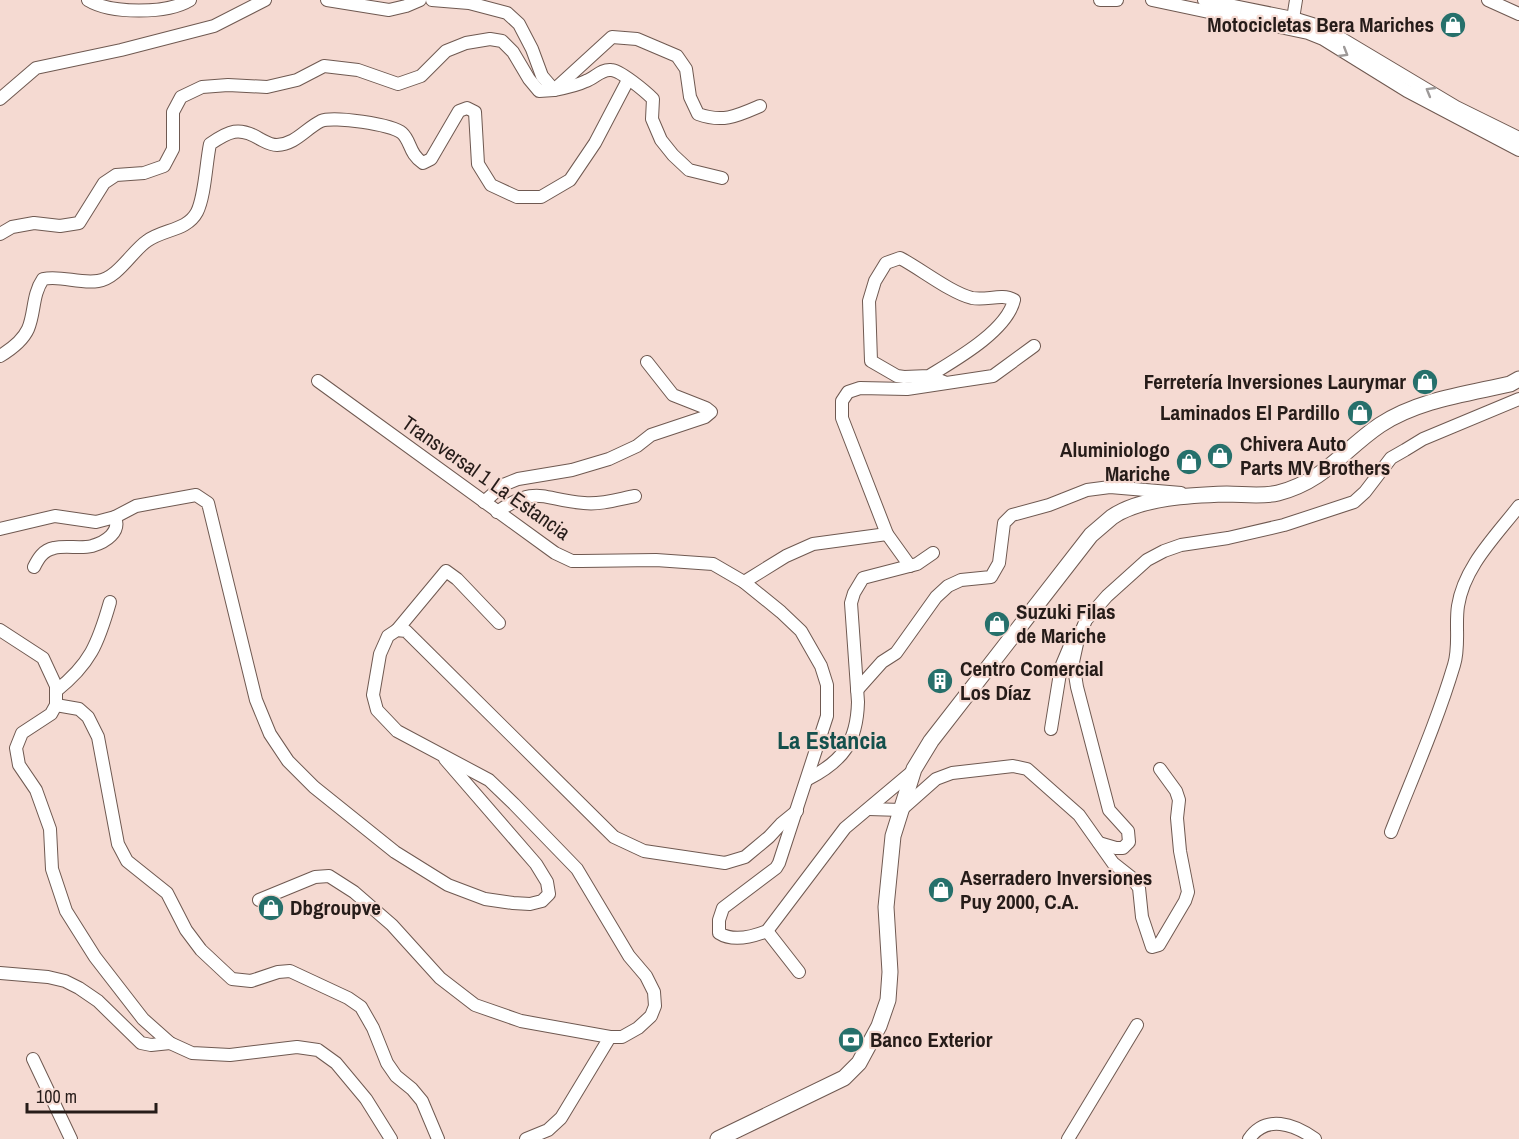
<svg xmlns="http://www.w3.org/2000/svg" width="1519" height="1139" viewBox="0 0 1519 1139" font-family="'Archivo Narrow',sans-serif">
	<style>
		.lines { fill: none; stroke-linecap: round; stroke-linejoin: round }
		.minor-casing { stroke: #6f5951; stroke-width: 14 }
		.major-casing { stroke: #6f5951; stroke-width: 17 }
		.minor { stroke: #fff; stroke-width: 12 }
		.major { stroke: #fff; stroke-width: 15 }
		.oneway { stroke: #9d9998 }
		.labels { text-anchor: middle; stroke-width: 4.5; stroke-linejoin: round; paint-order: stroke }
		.poi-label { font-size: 21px; font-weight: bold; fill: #261c19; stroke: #f5dad2; text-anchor: start }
		.street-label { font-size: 21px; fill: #261c19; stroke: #f5dad2 }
		.quarter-label { font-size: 24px; font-weight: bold; fill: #14504c; stroke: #f5dad2 }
	</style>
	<rect width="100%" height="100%" fill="#f5dad2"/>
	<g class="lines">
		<!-- minor casing -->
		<g class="minor-casing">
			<g id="minor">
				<path d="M 88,0 C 111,14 167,14 190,0"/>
				<polyline points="327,0 389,10 406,6 420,0"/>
				<path d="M 432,0 L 469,3 L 507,13 L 519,24 L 532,49 L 542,76 L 554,90 C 565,88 576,86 586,81 C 595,78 601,69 611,70 C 620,70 646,92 653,99 L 652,119 L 661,140 L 673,155 L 689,170 L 722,178"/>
				<polyline points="1100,0 1117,0"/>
				<polyline points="1152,0 1308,33 1323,39 1407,91 1519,150"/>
				<polyline points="1204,0 1293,18 1322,27 1456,107 1519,138"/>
				<polyline points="1488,0 1519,14"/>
				<polyline points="1292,25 1296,0"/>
				<polyline points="0,99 36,68 121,50 214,26 265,0"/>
				<path d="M 0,234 L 12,227 L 34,223 L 60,226 L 79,223 L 104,183 L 116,175 L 144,173 L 164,166 L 173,149 L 173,112 L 181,97 L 202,87 L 228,85 L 267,87 L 297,80 L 324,66 L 358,70 L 398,84 L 421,76 L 446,51 L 466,43 L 490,39 L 502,41 L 513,52 L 529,79 L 539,91 L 554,90 L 612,37 L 637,39 L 677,56 L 686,69 L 690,97 L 698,114 C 723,123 737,116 760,106"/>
				<path d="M 0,356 C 10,350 23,340 28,329 C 35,313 32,295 43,279 C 61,275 79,284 98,281 C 118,278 132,251 147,241 C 163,229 187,231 197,212 C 205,196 206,163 210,144 C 229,131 239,126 260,139 C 266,142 270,145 277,145 C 296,144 305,129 321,121 C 333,116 392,124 402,133 C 411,141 409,154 423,163 L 431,159 L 459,111 L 467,108 L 475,112 L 478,164 L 491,185 L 517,197 L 541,197 L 570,180 L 595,143 L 628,80"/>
				<path d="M 929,376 C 955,360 1007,331 1014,300 C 1001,293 987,301 972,298 C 951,293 921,269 900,258 L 886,263 L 875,281 L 869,301 L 871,361 L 897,376 L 904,377 L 929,376 L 944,382"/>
				<path d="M 318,381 L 555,553 L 572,561 L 581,561 L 656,560 L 713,564 L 744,582 L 781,612 L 801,631 L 821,666 L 827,685 L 827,716 L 779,863 L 776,868 L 723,908 L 719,920 L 719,933 C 733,942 752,937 767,931 L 845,828 L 914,770"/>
				<polyline points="484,502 503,485 518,479 572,470 609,459 637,446 651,435 705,417 711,412 706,408 673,395 647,362"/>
				<path d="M 497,512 C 538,484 542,500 584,503 C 601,505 619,499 635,496"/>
				<polyline points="0,529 55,516 96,522 115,517"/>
				<polyline points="910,566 887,534 842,418 842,401 848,392 860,388 907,389 993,376 1034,346"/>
				<path d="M 34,567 C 38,559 43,550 54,548 C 66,545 80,549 92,546 C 106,542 121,532 115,517 L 136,506 L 196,495 L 208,503 L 256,700 L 270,734 L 288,761 L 314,787 L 395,852 L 448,885 L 485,899 L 513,903 L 530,904 L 542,901 L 549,894 L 547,882 L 536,864 L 445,759"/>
				<polyline points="744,582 786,556 813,544 887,534"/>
				<polyline points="0,630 43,658 56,686 56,705 51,714 22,733 16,748 19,765 36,790 50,829 52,869 66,911 95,957 143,1019 170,1043 192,1053 230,1055 297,1047 318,1050 336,1063 366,1099 391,1139"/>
				<polyline points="397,630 446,571 457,579 499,623"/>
				<polyline points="857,690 882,662 896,653 936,597 948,586 961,580 991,577 999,563 1004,523 1012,515 1049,505 1087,490 1110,487 1181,493"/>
				<path d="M 56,691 C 90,664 98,644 110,602"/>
				<polyline points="56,705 79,709 88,717 98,737 118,844 127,861 167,893 186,930 201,950 232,979 251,981 278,972 290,971 348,998 361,1007 373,1028 387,1063 396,1076 412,1089 422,1101 438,1139"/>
				<polyline points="1051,729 1061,667 1072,641"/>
				<path d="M 808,779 C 843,761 857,742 858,702 L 851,603 L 854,593 L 863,578 L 917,564 L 933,553"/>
				<polyline points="869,809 901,810 936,779 952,773 1013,766 1027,769 1079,815 1113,863 1132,878 1139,888 1142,917 1152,947 1159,945 1185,901 1188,892 1180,851 1177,818 1179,800 1176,791 1160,769"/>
				<path d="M 1391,832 C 1413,776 1437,722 1454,665 C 1460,646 1455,625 1458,606 C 1464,567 1495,537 1519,506"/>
				<polyline points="1099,843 1116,848 1123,848 1129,842 1128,831 1109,810 1077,687 1073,662 1078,639 1086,620 1107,596 1147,560 1164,551 1181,545 1228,538 1284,525 1354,502 1365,492 1391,458 1405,450 1423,439 1519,399"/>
				<polyline points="259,900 315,877 329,876 354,892 392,925 440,978 475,1005 521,1021 610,1037 622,1037 638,1028 651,1016 655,1006 654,992 646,976 629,956 577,869 514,804 489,780 397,731 377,710 373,695 380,654 388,636 397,630 406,631 614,837 644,851 725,863 745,857 769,837 781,824 797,811"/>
				<polyline points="767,931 799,972"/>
				<polyline points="0,973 48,977 65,981 79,988 98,1001 141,1043 151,1045 170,1043"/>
				<polyline points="33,1059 71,1139"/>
				<polyline points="526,1139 548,1130 561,1118 610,1037"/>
				<polyline points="1068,1139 1137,1025"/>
				<path d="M 1249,1139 C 1266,1114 1294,1124 1315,1139"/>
			</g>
		</g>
		<!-- major casing -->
		<g class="major-casing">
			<path id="major" d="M 718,1139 L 844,1078 L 859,1063 L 879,1026 L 888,1000 L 890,972 L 886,907 L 893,836 L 914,769 L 931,741 L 1091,535 C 1098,529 1105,523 1112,517 C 1141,497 1193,495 1227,494 C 1243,494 1262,497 1278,493 C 1325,481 1343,450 1380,425 C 1418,400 1466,394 1510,384 L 1519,379"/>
		</g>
		<!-- minor -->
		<use href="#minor" class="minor"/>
		<!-- major -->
		<use href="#major" class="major"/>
	</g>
	<!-- one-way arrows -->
	<defs><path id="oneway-chevron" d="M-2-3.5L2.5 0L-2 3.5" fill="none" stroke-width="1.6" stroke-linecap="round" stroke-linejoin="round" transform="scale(1.5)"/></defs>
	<g class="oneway">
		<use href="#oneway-chevron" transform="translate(1344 53) rotate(31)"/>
		<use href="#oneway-chevron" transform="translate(1430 91) rotate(-150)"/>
	</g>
	<!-- icons -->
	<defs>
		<g id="shop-disc" transform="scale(1.35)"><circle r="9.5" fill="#26706b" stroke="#f5dad2"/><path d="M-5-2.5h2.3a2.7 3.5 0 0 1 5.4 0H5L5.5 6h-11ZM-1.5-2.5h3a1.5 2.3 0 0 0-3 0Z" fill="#fff"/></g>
		<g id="building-disc" transform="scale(1.35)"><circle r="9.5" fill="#26706b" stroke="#f5dad2"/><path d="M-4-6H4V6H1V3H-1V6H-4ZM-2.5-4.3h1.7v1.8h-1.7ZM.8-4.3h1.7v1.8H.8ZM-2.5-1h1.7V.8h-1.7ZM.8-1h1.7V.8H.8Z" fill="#fff"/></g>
		<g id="bank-disc" transform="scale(1.35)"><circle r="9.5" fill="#26706b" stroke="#f5dad2"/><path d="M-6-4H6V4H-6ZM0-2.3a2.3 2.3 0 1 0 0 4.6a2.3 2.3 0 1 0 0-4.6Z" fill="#fff"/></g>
	</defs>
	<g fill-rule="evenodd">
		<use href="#shop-disc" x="1453" y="25"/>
		<use href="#shop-disc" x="1425" y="382"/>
		<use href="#shop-disc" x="1360" y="413"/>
		<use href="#shop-disc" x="1220" y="456"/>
		<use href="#shop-disc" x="1189" y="462"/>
		<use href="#shop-disc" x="997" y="624"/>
		<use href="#building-disc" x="940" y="681"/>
		<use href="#shop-disc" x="941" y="890"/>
		<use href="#shop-disc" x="271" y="908"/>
		<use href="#bank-disc" x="851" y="1040"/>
	</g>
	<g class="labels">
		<!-- poi labels -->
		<g class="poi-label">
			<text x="1434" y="32" text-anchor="end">Motocicletas Bera Mariches</text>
			<text x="1406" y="389" text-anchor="end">Ferretería Inversiones Laurymar</text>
			<text x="1340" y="420" text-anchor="end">Laminados El Pardillo</text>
			<text x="1240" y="451">Chivera Auto<tspan x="1240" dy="24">Parts MV Brothers</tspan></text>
			<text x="1170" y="457" text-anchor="end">Aluminiologo<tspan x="1170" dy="24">Mariche</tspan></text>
			<text x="1016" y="619">Suzuki Filas<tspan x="1016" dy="24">de Mariche</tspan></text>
			<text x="960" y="676">Centro Comercial<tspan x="960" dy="24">Los Díaz</tspan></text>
			<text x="960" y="885">Aserradero Inversiones<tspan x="960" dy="24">Puy 2000, C.A.</tspan></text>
			<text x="290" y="915">Dbgroupve</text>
			<text x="870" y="1047">Banco Exterior</text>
		</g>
		<!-- street labels -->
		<g class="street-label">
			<text transform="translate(486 478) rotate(35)" y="7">Transversal 1 La Estancia</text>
		</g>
		<!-- quarter labels -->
		<g class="quarter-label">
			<text x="832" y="749">La Estancia</text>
		</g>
	</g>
	<!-- scale -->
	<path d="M27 1103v9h129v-9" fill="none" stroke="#261c19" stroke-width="3"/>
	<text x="36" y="1103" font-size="18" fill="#261c19" stroke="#f5dad2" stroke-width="4.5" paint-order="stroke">100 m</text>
</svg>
